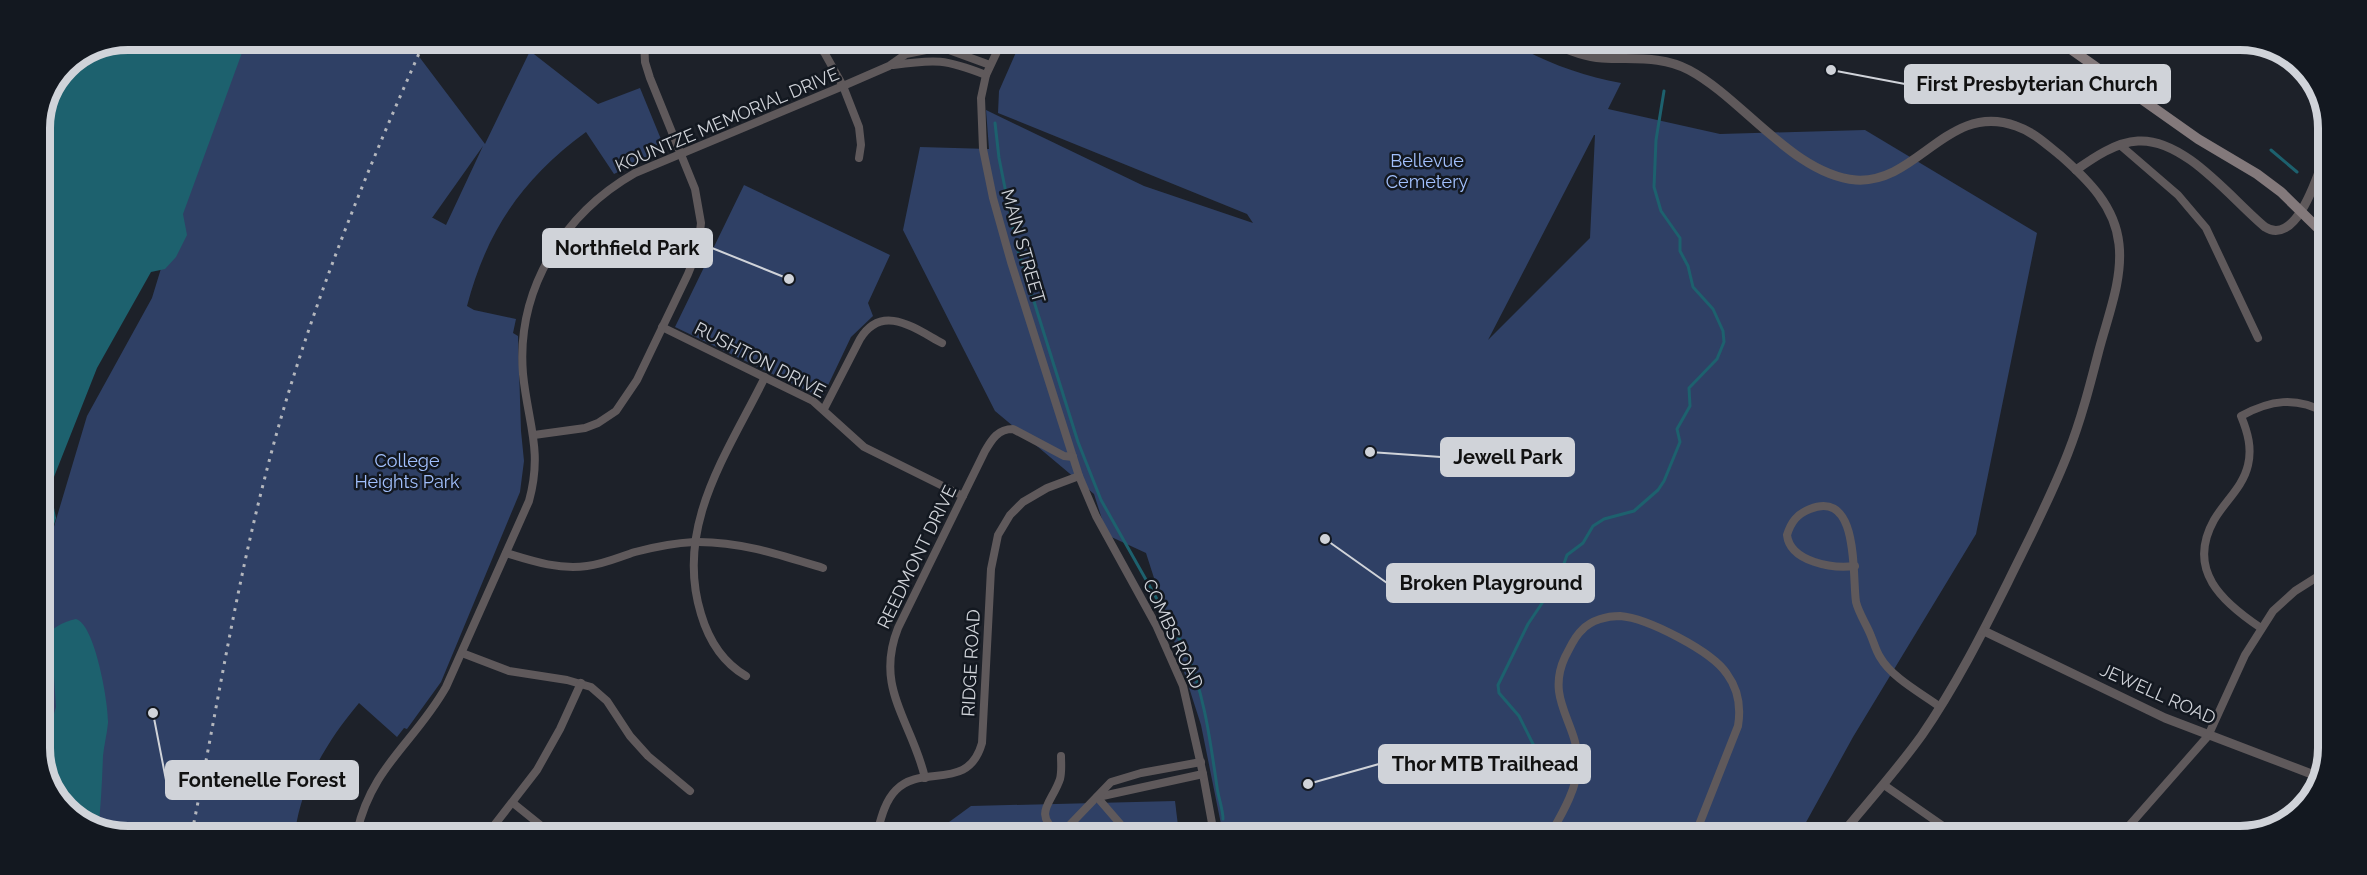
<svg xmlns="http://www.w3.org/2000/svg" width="2367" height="875" viewBox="0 0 2367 875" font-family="Raleway,sans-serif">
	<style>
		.green { fill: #2f4065; fill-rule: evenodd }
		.water { fill: #1d616e }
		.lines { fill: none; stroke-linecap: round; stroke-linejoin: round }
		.stream { stroke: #1d616e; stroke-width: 3 }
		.minor { stroke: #5f595b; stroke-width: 8 }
		.tertiary { stroke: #5f595b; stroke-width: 9 }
		.secondary { stroke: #83797b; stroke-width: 10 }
		.rail { stroke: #b3b6bd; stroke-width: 3; stroke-dasharray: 3 6; stroke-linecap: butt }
		.labels { text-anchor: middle; stroke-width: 5; stroke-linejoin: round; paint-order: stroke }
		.street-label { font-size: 18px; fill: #d0d3d9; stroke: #131820 }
		.park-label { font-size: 18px; fill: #a2c0fd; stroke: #131820 }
		.rim { fill: none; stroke: #d0d3d9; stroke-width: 8 }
		.leader { fill: none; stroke: #d0d3d9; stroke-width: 2 }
		.callout-dot { fill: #d0d3d9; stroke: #131820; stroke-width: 2 }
		.callout { fill: #d0d3d9; stroke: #d0d3d9; stroke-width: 2 }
		.callout-label { font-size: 20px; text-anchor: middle; font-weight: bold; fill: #111 }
	</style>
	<rect width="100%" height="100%" fill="#1d2129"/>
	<!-- green -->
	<g class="green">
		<path d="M 231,39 L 409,40 L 408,42 L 485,144 L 530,51 L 598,104 L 640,88 L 665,149 L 614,174 L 586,132 C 523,178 487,230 467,306 L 474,310 L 516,319 L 513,333 L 518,336 L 521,431 L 524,461 L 520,492 L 441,682 L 407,729 L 404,728 L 397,737 L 359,703 C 328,740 302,782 295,832 L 99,831 L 57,802 L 39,754 L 39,560 L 47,550 L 87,416 L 152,298 ZM 483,146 L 446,225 L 433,218 L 432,218 Z"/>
		<path d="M 1021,41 L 1510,42 C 1544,62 1582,76 1621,83 L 1608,109 L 1720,134 L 1865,130 L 2037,233 L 1976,534 L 1853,737 L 1799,835 L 1223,834 L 1201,725 L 1146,553 L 1107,535 L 1094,494 L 995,411 L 903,230 L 920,147 L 989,149 L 986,110 L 1144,186 L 1253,223 L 1247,214 L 998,113 L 999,91 ZM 1595,135 L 1590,238 L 1488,340 L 1594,135 Z"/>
		<polygon points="744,185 890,255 868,303 873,316 851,337 822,398 675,327"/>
		<polygon points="1175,801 1179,834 934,833 971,806"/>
	</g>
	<!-- water -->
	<g class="water">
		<polygon points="127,39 247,39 183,214 187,235 176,257 165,269 151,272 97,368 50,487 56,518 42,565 39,565 39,122 65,65"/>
		<path d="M 76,619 C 95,624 109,705 108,723 C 107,734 104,745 103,756 C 102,781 101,806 98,831 L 57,802 L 41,758 L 56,707 L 54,677 L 44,642 C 50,628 62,622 76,619 Z"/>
	</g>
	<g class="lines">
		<!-- stream -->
		<g class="stream">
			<polyline points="995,123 999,158 1013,228"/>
			<polyline points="2271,150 2297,172"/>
			<path d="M 1016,244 L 1078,442 L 1101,500 L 1184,647 C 1204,691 1210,739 1217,787 C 1218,797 1223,809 1223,819"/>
			<polyline points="39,585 51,608"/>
			<polyline points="1551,755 1539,751 1533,744 1519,716 1499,693 1498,685 1528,624 1559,578 1567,555 1583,543 1593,526 1604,519 1634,511 1658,490 1664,481 1680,442 1677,429 1690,406 1689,388 1717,359 1724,342 1723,331 1713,309 1693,287 1688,266 1680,251 1680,238 1661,211 1654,187 1656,140 1664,91"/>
		</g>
		<!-- minor -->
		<g class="minor">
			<polyline points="807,40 824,52 843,86 859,127 861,145 859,158"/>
			<polyline points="1002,41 986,75 981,98 983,149 993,198 1011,262 1079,476 1096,516 1156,625 1183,686 1203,774 1214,834"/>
			<path d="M 893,65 C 936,59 945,59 986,75"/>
			<polyline points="2120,145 2178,195 2206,228 2258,338"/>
			<polyline points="662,327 813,401 864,447 963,496"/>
			<path d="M 824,409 L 860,339 C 882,303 914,328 942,343"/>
			<polyline points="534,435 585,428 598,423 616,411 637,380 688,274 698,249 701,223 695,189 650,78 645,62 644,40"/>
			<path d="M 506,553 C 532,561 559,570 587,566 C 604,564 619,557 635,552 C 654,547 674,543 694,542 C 739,541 781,555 823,568"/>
			<path d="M 1855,566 C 1833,569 1790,562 1787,535 C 1791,522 1797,514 1810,509 C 1860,489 1852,576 1856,602 C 1859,614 1867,625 1871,636 C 1874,643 1876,651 1880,657 C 1892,678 1921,693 1940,707"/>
			<path d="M 2261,628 C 2222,602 2186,570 2214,520 C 2225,501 2243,487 2248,465 C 2252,448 2248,433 2241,416 C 2270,400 2296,396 2326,413"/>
			<polyline points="462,653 509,671 567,680 591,687 607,701 630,736 648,756 690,791"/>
			<path d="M 746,676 C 722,662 709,641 701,614 C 674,526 727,454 765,377"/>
			<path d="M 925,778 C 912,721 874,689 898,628 L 985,451 C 992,439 998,429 1013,429 L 1064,456 L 1073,457"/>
			<polyline points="1884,785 1956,835"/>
			<polyline points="1097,797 1129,834"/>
			<polyline points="1098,797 1203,774"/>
			<polyline points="513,803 549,832"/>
			<polyline points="2122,831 2132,836"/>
			<path d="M 357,832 C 372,766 415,742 446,687 L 529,501 C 543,450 528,424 523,374 C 516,290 563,214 635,173 L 843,86 L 889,66 L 906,54 L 936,48 L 949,50 L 990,65"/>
			<polyline points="489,832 537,770 560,729 581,683"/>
			<path d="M 877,833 C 881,818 885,801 896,790 C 922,763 968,793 982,743 L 991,569 L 998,535 L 1010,515 L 1023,502 L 1047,488 L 1079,476"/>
			<path d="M 1058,833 C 1032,813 1052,803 1060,779 C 1062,771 1061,764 1061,756"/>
			<polyline points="1062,833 1111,782 1141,773 1201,762"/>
			<path d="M 1550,835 C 1562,814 1578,787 1578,763 C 1578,723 1545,700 1565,657 C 1570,648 1574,637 1582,630 C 1591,620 1607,616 1620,616 C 1647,618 1712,651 1727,674 C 1738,689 1741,708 1738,726 L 1695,835"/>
			<polyline points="2120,836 2208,736 2245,655 2273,611 2295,591 2325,572"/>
		</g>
		<!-- tertiary -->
		<g class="tertiary">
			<path d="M 1551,42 C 1567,50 1585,57 1602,58 C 1632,60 1661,55 1689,70 C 1742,98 1794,175 1856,180 C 1918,184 1948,101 2016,126 C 2034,132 2047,145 2061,156 C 2088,180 2115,206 2119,244 C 2123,279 2108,316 2099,350 C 2090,385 2081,420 2068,453 C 2051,497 2029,539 2008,582 C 1982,634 1955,687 1922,735 C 1897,770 1868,802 1841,835"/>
			<path d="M 2076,170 C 2093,158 2116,142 2138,141 C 2185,138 2232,200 2265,227 C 2298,248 2320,168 2328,147"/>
			<polyline points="1984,631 2165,718 2322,778"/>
		</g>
		<!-- secondary -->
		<polyline class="secondary" points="2062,43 2198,139 2257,174 2281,192 2327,237"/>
		<!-- rail -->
		<path class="rail" d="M 192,832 C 216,715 234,597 264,481 C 302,329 361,183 425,40"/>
	</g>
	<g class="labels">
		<!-- street labels -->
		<g class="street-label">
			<text transform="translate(727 120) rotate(-23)" y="6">KOUNTZE MEMORIAL DRIVE</text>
			<text transform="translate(1023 246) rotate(74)" y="6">MAIN STREET</text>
			<text transform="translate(760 360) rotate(27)" y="6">RUSHTON DRIVE</text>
			<text transform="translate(917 557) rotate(-64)" y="6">REEDMONT DRIVE</text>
			<text transform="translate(1173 634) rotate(65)" y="6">COMBS ROAD</text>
			<text transform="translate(971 663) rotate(-87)" y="6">RIDGE ROAD</text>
			<text transform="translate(2158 694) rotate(24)" y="6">JEWELL ROAD</text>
		</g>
		<!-- park labels -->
		<g class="park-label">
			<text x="1427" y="167">Bellevue<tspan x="1427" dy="21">Cemetery</tspan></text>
			<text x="407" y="467">College<tspan x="407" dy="21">Heights Park</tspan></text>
		</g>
	</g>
	<!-- crop -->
	<path d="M0 0H2367V875H0ZM128 50H2240A78 78 0 0 1 2318 128V748A78 78 0 0 1 2240 826H128A78 78 0 0 1 50 748V128A78 78 0 0 1 128 50Z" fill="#131820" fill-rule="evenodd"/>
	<path class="rim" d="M128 50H2240A78 78 0 0 1 2318 128V748A78 78 0 0 1 2240 826H128A78 78 0 0 1 50 748V128A78 78 0 0 1 128 50Z"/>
	<!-- callouts -->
	<path class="leader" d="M1831 70L1905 84M789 279L712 248M1370 452L1441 457M1325 539L1387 583M1308 784L1379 764M153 713L166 780"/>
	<g class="callout-dot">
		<circle cx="1831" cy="70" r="6"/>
		<circle cx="789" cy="279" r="6"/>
		<circle cx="1370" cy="452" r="6"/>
		<circle cx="1325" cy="539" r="6"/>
		<circle cx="1308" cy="784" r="6"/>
		<circle cx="153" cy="713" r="6"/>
	</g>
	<g class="callout">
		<rect x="1905" y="65" width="265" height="38" rx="6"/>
		<rect x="543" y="229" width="169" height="38" rx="6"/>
		<rect x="1441" y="438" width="133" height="38" rx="6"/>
		<rect x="1387" y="564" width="207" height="38" rx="6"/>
		<rect x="1379" y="745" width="211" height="38" rx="6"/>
		<rect x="166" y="761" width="192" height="38" rx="6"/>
	</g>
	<g class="callout-label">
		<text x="2037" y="91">First Presbyterian Church</text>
		<text x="627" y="255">Northfield Park</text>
		<text x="1508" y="464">Jewell Park</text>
		<text x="1491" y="590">Broken Playground</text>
		<text x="1485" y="771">Thor MTB Trailhead</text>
		<text x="262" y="787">Fontenelle Forest</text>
	</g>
</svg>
